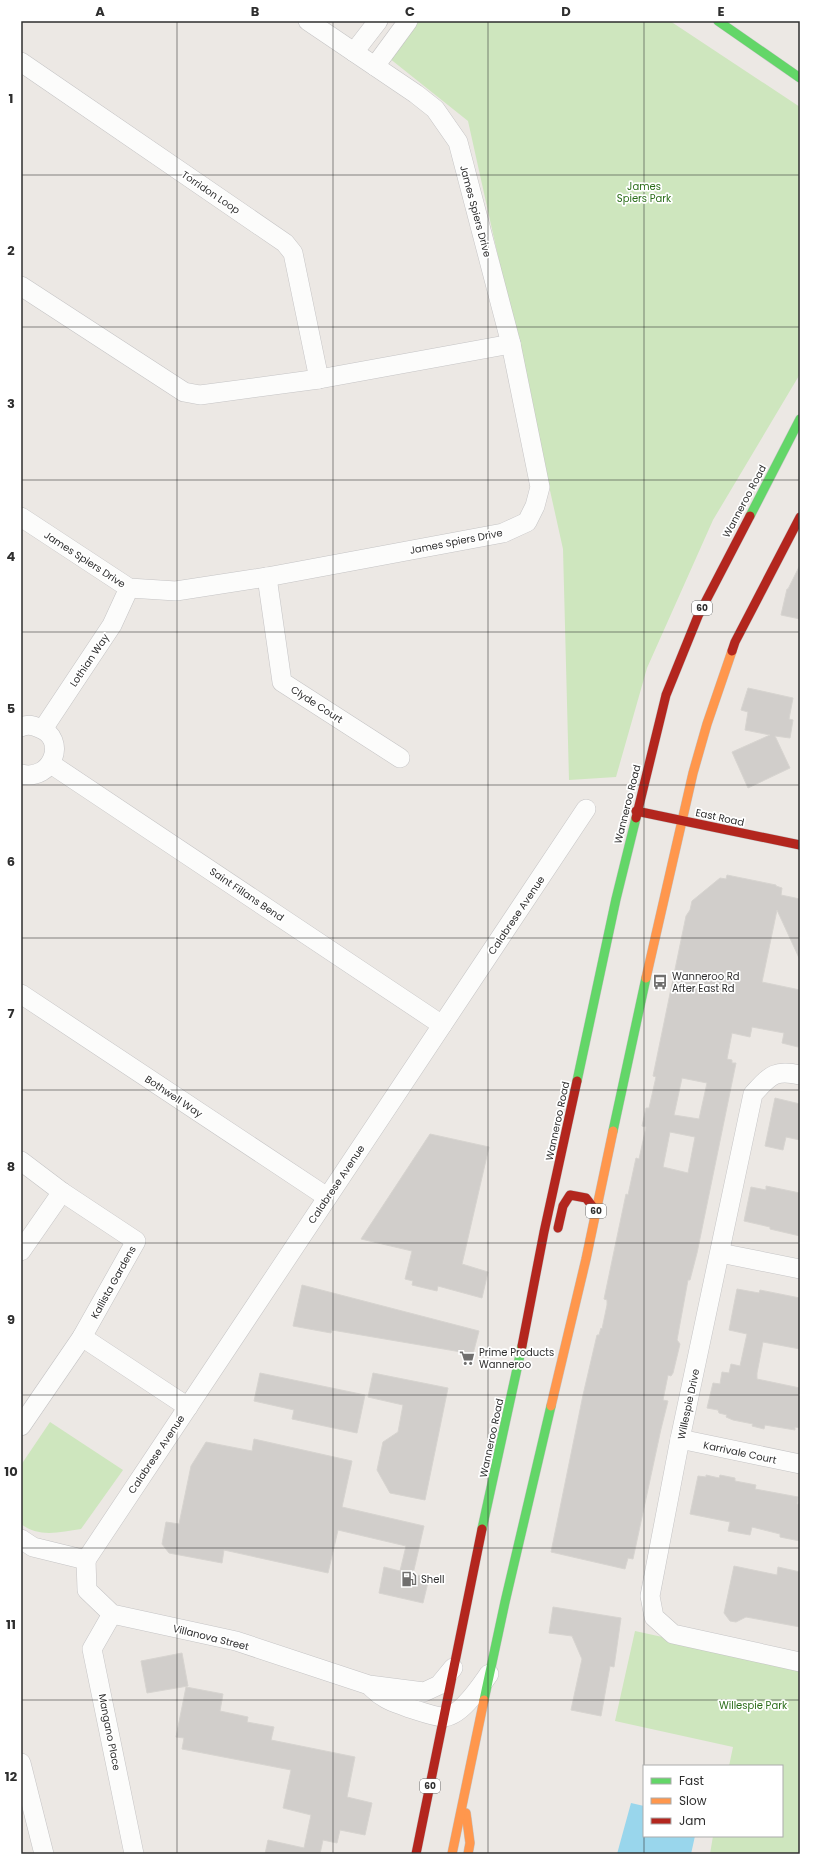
<svg xmlns="http://www.w3.org/2000/svg" width="821" height="1875" viewBox="0 0 821 1875" font-family="Poppins,sans-serif">
	<style>
		.green { fill: #cee6be }
		.water { fill: #99d6ec }
		.building { fill: #d1cecb; stroke: #d7d4d0; fill-rule: evenodd }
		.lines { fill: none; stroke-linecap: round; stroke-linejoin: round }
		.street-casing { stroke: #c5c4c5; stroke-width: 20 }
		.fast-casing { stroke: #c5c4c5; stroke-width: 10 }
		.slow-casing { stroke: #c5c4c5; stroke-width: 10 }
		.jam-casing { stroke: #c5c4c5; stroke-width: 10 }
		.street { stroke: #fcfcfb; stroke-width: 19 }
		.fast { stroke: #63d668; stroke-width: 9 }
		.slow { stroke: #ff974d; stroke-width: 9 }
		.jam { stroke: #b3261e; stroke-width: 9 }
		.grid { fill: none; stroke: #2e2e2e; stroke-width: 1; stroke-opacity: 0.55 }
		.labels { text-anchor: middle; stroke-width: 3.5; stroke-linejoin: round; paint-order: stroke }
		.shield { fill: #fff; stroke: #6d6d6d; stroke-width: 1 }
		.shield-label { font-size: 9px; font-weight: bold; fill: #2e2e2e }
		.park-label { font-size: 10px; fill: #2c6e1b; stroke: #fff }
		.street-label { font-size: 10px; fill: #2e2e2e; stroke: #fff }
		.poi-label { font-size: 10px; fill: #2e2e2e; stroke: #fff; text-anchor: start }
		.neatline { fill: none; stroke: #2e2e2e; stroke-width: 1.5 }
		.grid-label { font-size: 13px; text-anchor: middle; font-weight: bold; fill: #2e2e2e }
	</style>
	<rect width="100%" height="100%" fill="#ece8e4"/>
	<!-- green -->
	<g class="green">
		<polygon points="419,21 670,21 800,107 800,374 713,520 647,668 616,777 569,780 563,549 468,121 384,54"/>
		<path d="M 50,1422 L 123,1470 L 81,1529 C 60,1532 39,1538 21,1524 L 21,1465 Z"/>
		<polygon points="635,1631 800,1667 800,1854 710,1854 713,1836 782,1836 782,1766 729,1766 733,1747 615,1721"/>
	</g>
	<!-- water -->
	<polygon class="water" points="631,1803 644,1806 644,1836 695,1836 691,1854 617,1854"/>
	<!-- building -->
	<g class="building">
		<polygon points="800,565 800,619 781,615 787,589 788,589"/>
		<polygon points="748,688 793,698 789,719 793,720 790,738 775,736 790,768 748,788 732,752 770,735 745,730 748,712 741,710"/>
		<path d="M 727,875 L 776,885 L 776,886 L 782,888 L 781,895 L 800,899 L 800,960 L 777,910 L 762,982 L 800,990 L 800,1038 L 798,1047 L 782,1043 L 784,1033 L 752,1027 L 750,1037 L 732,1033 L 727,1059 L 732,1060 L 732,1063 L 736,1063 L 697,1253 L 690,1280 L 688,1280 L 677,1340 L 680,1344 L 673,1373 L 671,1376 L 668,1375 L 663,1400 L 668,1401 L 661,1429 L 633,1559 L 628,1558 L 625,1569 L 551,1552 L 583,1395 L 597,1335 L 599,1335 L 601,1328 L 602,1329 L 607,1305 L 607,1300 L 604,1299 L 626,1194 L 628,1195 L 636,1158 L 639,1159 L 646,1127 L 642,1126 L 646,1108 L 649,1108 L 656,1077 L 653,1076 L 686,916 L 690,910 L 692,901 L 720,878 L 726,879 ZM 682,1078 L 707,1083 L 699,1119 L 674,1115 ZM 670,1132 L 695,1137 L 688,1173 L 663,1167 Z"/>
		<polygon points="775,1098 800,1104 800,1140 786,1137 783,1150 765,1146"/>
		<polygon points="430,1134 489,1147 462,1264 488,1272 482,1298 438,1286 437,1291 412,1285 413,1281 405,1279 412,1251 361,1239"/>
		<polygon points="766,1186 800,1193 800,1236 770,1229 770,1227 744,1221 751,1187 766,1190"/>
		<polygon points="302,1285 479,1331 473,1354 332,1330 331,1333 293,1326"/>
		<polygon points="737,1289 759,1293 760,1290 800,1298 800,1349 763,1342 757,1373 757,1379 800,1388 800,1428 795,1427 795,1430 765,1425 764,1429 752,1426 753,1424 733,1420 726,1417 727,1415 719,1413 718,1410 707,1408 713,1383 720,1384 722,1372 729,1373 731,1364 740,1366 747,1334 729,1330"/>
		<polygon points="260,1373 365,1395 357,1433 292,1419 294,1410 254,1401"/>
		<polygon points="373,1373 448,1388 425,1500 390,1493 377,1470 383,1442 398,1432 403,1405 368,1397"/>
		<polygon points="254,1439 352,1461 342,1507 424,1526 413,1574 429,1578 423,1603 379,1593 384,1567 400,1571 406,1546 338,1530 328,1573 224,1550 222,1563 169,1553 162,1544 166,1522 179,1524 191,1466 206,1442 252,1451"/>
		<polygon points="706,1475 719,1478 720,1475 735,1478 735,1481 756,1485 755,1489 798,1497 797,1504 800,1504 800,1541 780,1537 780,1534 752,1527 750,1535 728,1531 730,1522 690,1514 698,1476 706,1477"/>
		<polygon points="734,1566 777,1575 778,1567 800,1572 800,1627 746,1617 736,1622 730,1621 724,1613"/>
		<polygon points="553,1607 621,1618 614,1667 610,1666 601,1716 571,1710 582,1659 572,1636 549,1633"/>
		<polygon points="182,1653 188,1686 147,1693 141,1661"/>
		<polygon points="186,1687 223,1694 220,1711 248,1717 247,1722 274,1727 271,1740 355,1757 347,1797 372,1803 365,1835 340,1830 337,1843 323,1840 320,1854 265,1854 268,1840 304,1848 311,1815 283,1808 291,1770 182,1749 184,1738 176,1737"/>
	</g>
	<g class="lines">
		<!-- street casing -->
		<g class="street-casing">
			<g id="street">
				<polyline points="354,52 378,21"/>
				<polyline points="21,62 285,243 293,253 319,379"/>
				<polyline points="375,66 408,21"/>
				<polyline points="21,286 184,392 200,395 319,379 511,344"/>
				<polyline points="21,517 129,588 176,591 267,577 503,533 527,522 535,506 540,487 511,344 458,142 435,109 416,94 308,21"/>
				<polyline points="267,577 282,682 400,758"/>
				<path d="M 21,727 C 27,724 33,725 39,728 C 68,738 53,782 21,774"/>
				<polyline points="43,729 112,625 129,588"/>
				<polyline points="51,764 442,1025"/>
				<polyline points="21,994 327,1197"/>
				<path d="M 800,1075 C 774,1069 770,1076 753,1094 L 680,1439 L 650,1596 L 654,1617 L 673,1634 L 800,1662"/>
				<polyline points="21,1161 62,1192 136,1241 82,1337 21,1426"/>
				<polyline points="21,1251 62,1192"/>
				<polyline points="720,1253 800,1269"/>
				<polyline points="82,1337 188,1407"/>
				<polyline points="680,1439 800,1464"/>
				<polyline points="21,1539 33,1547 86,1560"/>
				<polyline points="86,1560 586,809"/>
				<polyline points="86,1560 87,1590 112,1614 236,1641 369,1685 424,1692 439,1685 453,1668"/>
				<polyline points="112,1614 92,1649 134,1854"/>
				<path d="M 372,1688 C 384,1700 394,1702 409,1708 C 419,1711 432,1716 442,1717 C 460,1718 480,1687 489,1674"/>
				<polyline points="21,1763 44,1854"/>
			</g>
		</g>
		<!-- fast casing -->
		<g class="fast-casing">
			<g id="fast">
				<polyline points="718,21 800,78"/>
				<polyline points="750,516 800,419"/>
				<polyline points="577,1081 616,899 636,818"/>
				<polyline points="613,1131 646,978"/>
				<polyline points="482,1529 522,1346"/>
				<polyline points="484,1700 505,1602 551,1406"/>
			</g>
		</g>
		<!-- slow casing -->
		<g class="slow-casing">
			<g id="slow">
				<polyline points="646,978 693,773 707,724 732,651"/>
				<polyline points="551,1406 586,1259 613,1131"/>
				<polyline points="466,1813 470,1843 468,1854"/>
				<polyline points="452,1854 484,1700"/>
			</g>
		</g>
		<!-- jam casing -->
		<g class="jam-casing">
			<g id="jam">
				<polyline points="732,651 735,642 800,517"/>
				<polyline points="636,811 800,845"/>
				<polyline points="636,818 666,695 698,616 750,516"/>
				<polyline points="558,1228 563,1206 570,1195 586,1198 596,1211"/>
				<polyline points="522,1346 544,1232 577,1081"/>
				<polyline points="416,1854 482,1529"/>
			</g>
		</g>
		<!-- street -->
		<use href="#street" class="street"/>
		<!-- fast -->
		<use href="#fast" class="fast"/>
		<!-- slow -->
		<use href="#slow" class="slow"/>
		<!-- jam -->
		<use href="#jam" class="jam"/>
	</g>
	<!-- grid -->
	<path class="grid" d="M 177,21 L 177,1854M 333,21 L 333,1854M 488,21 L 488,1854M 644,21 L 644,1854M 21,175 L 800,175M 21,327 L 800,327M 21,480 L 800,480M 21,632 L 800,632M 21,785 L 800,785M 21,938 L 800,938M 21,1090 L 800,1090M 21,1243 L 800,1243M 21,1395 L 800,1395M 21,1548 L 800,1548M 21,1700 L 800,1700"/>
	<!-- icons -->
	<defs>
		<g id="bus-bare" transform="scale(1.2)"><path d="M-5-6H5V4H4V6H2V4H-2V6H-4V4H-5ZM-3.5-4V0h7V-4ZM-3.5 1.2v1.5H-2V1.2ZM2 1.2v1.5H3.5V1.2Z" fill="#706f6e" stroke="#fff" stroke-width="2.5" paint-order="stroke"/></g>
		<g id="supermarket-bare" transform="scale(1.2)"><path d="M-6-5.5h2.5l.6 2H6L4.5 2H-2.5L-4.4-4H-6ZM-1.5 3.2a1.3 1.3 0 1 0 .1 0ZM3 3.2a1.3 1.3 0 1 0 .1 0Z" fill="#706f6e" stroke="#fff" stroke-width="2.5" paint-order="stroke"/></g>
		<g id="fuel-bare" transform="scale(1.2)"><path d="M-5.5-6h7V0h2V4h1.3V-2.5L3-4.5l.8-.8L6-3V5H2.5V1h-1V6h-7ZM-4.2-4.7v3.2H.2V-4.7Z" fill="#706f6e" stroke="#fff" stroke-width="2.5" paint-order="stroke"/></g>
	</defs>
	<g fill-rule="evenodd">
		<use href="#bus-bare" x="660" y="982"/>
		<use href="#supermarket-bare" x="467" y="1358"/>
		<use href="#fuel-bare" x="409" y="1579"/>
	</g>
	<g class="labels">
		<!-- shield labels -->
		<g class="shield">
			<rect x="692" y="601" width="20" height="14" rx="3"/>
			<rect x="586" y="1204" width="20" height="14" rx="3"/>
			<rect x="420" y="1779" width="20" height="14" rx="3"/>
		</g>
		<g class="shield-label">
			<text x="702" y="611">60</text>
			<text x="596" y="1214">60</text>
			<text x="430" y="1789">60</text>
		</g>
		<!-- park labels -->
		<g class="park-label">
			<text x="644" y="190">James<tspan x="644" dy="12">Spiers Park</tspan></text>
			<text x="753" y="1709">Willespie Park</text>
		</g>
		<!-- street labels -->
		<g class="street-label">
			<text transform="translate(211 192) rotate(34)" y="4">Torridon Loop</text>
			<text transform="translate(476 211) rotate(75)" y="4">James Spiers Drive</text>
			<text transform="translate(744 501) rotate(-62)" y="4">Wanneroo Road</text>
			<text transform="translate(456 541) rotate(-11)" y="4">James Spiers Drive</text>
			<text transform="translate(85 559) rotate(33)" y="4">James Spiers Drive</text>
			<text transform="translate(89 660) rotate(-56)" y="4">Lothian Way</text>
			<text transform="translate(317 704) rotate(33)" y="4">Clyde Court</text>
			<text transform="translate(627 804) rotate(-76)" y="4">Wanneroo Road</text>
			<text transform="translate(720 817) rotate(12)" y="4">East Road</text>
			<text transform="translate(247 894) rotate(34)" y="4">Saint Fillans Bend</text>
			<text transform="translate(516 915) rotate(-56)" y="4">Calabrese Avenue</text>
			<text transform="translate(174 1096) rotate(34)" y="4">Bothwell Way</text>
			<text transform="translate(557 1121) rotate(-78)" y="4">Wanneroo Road</text>
			<text transform="translate(336 1184) rotate(-56)" y="4">Calabrese Avenue</text>
			<text transform="translate(113 1282) rotate(-61)" y="4">Kallista Gardens</text>
			<text transform="translate(688 1404) rotate(-78)" y="4">Willespie Drive</text>
			<text transform="translate(491 1438) rotate(-78)" y="4">Wanneroo Road</text>
			<text transform="translate(740 1452) rotate(12)" y="4">Karrivale Court</text>
			<text transform="translate(156 1454) rotate(-56)" y="4">Calabrese Avenue</text>
			<text transform="translate(211 1637) rotate(14)" y="4">Villanova Street</text>
			<text transform="translate(110 1732) rotate(79)" y="4">Mangano Place</text>
		</g>
		<!-- poi labels -->
		<g class="poi-label">
			<text x="672" y="980">Wanneroo Rd<tspan x="672" dy="12">After East Rd</tspan></text>
			<text x="479" y="1356">Prime Products<tspan x="479" dy="12">Wanneroo</tspan></text>
			<text x="421" y="1583">Shell</text>
		</g>
	</g>
	<!-- border -->
	<rect width="821" height="1875" fill="none" stroke="#ffffff" stroke-width="44"/>
	<!-- legend -->
	<rect x="643" y="1765" width="140" height="72" fill="#ffffff" stroke="#ababab"/>
	<rect x="651" y="1778" width="20" height="6" fill="#63d668" stroke="#ababab"/>
	<text x="679" y="1785" font-size="12" fill="#2e2e2e">Fast</text>
	<rect x="651" y="1798" width="20" height="6" fill="#ff974d" stroke="#ababab"/>
	<text x="679" y="1805" font-size="12" fill="#2e2e2e">Slow</text>
	<rect x="651" y="1818" width="20" height="6" fill="#b3261e" stroke="#ababab"/>
	<text x="679" y="1825" font-size="12" fill="#2e2e2e">Jam</text>
	<rect x="22" y="22" width="777" height="1831" class="neatline"/>
	<g class="grid-label">
		<text x="100" y="16">A</text>
		<text x="255" y="16">B</text>
		<text x="410" y="16">C</text>
		<text x="566" y="16">D</text>
		<text x="721" y="16">E</text>
		<text x="11" y="103">1</text>
		<text x="11" y="255">2</text>
		<text x="11" y="408">3</text>
		<text x="11" y="561">4</text>
		<text x="11" y="713">5</text>
		<text x="11" y="866">6</text>
		<text x="11" y="1018">7</text>
		<text x="11" y="1171">8</text>
		<text x="11" y="1324">9</text>
		<text x="11" y="1476">10</text>
		<text x="11" y="1629">11</text>
		<text x="11" y="1781">12</text>
	</g>
</svg>
